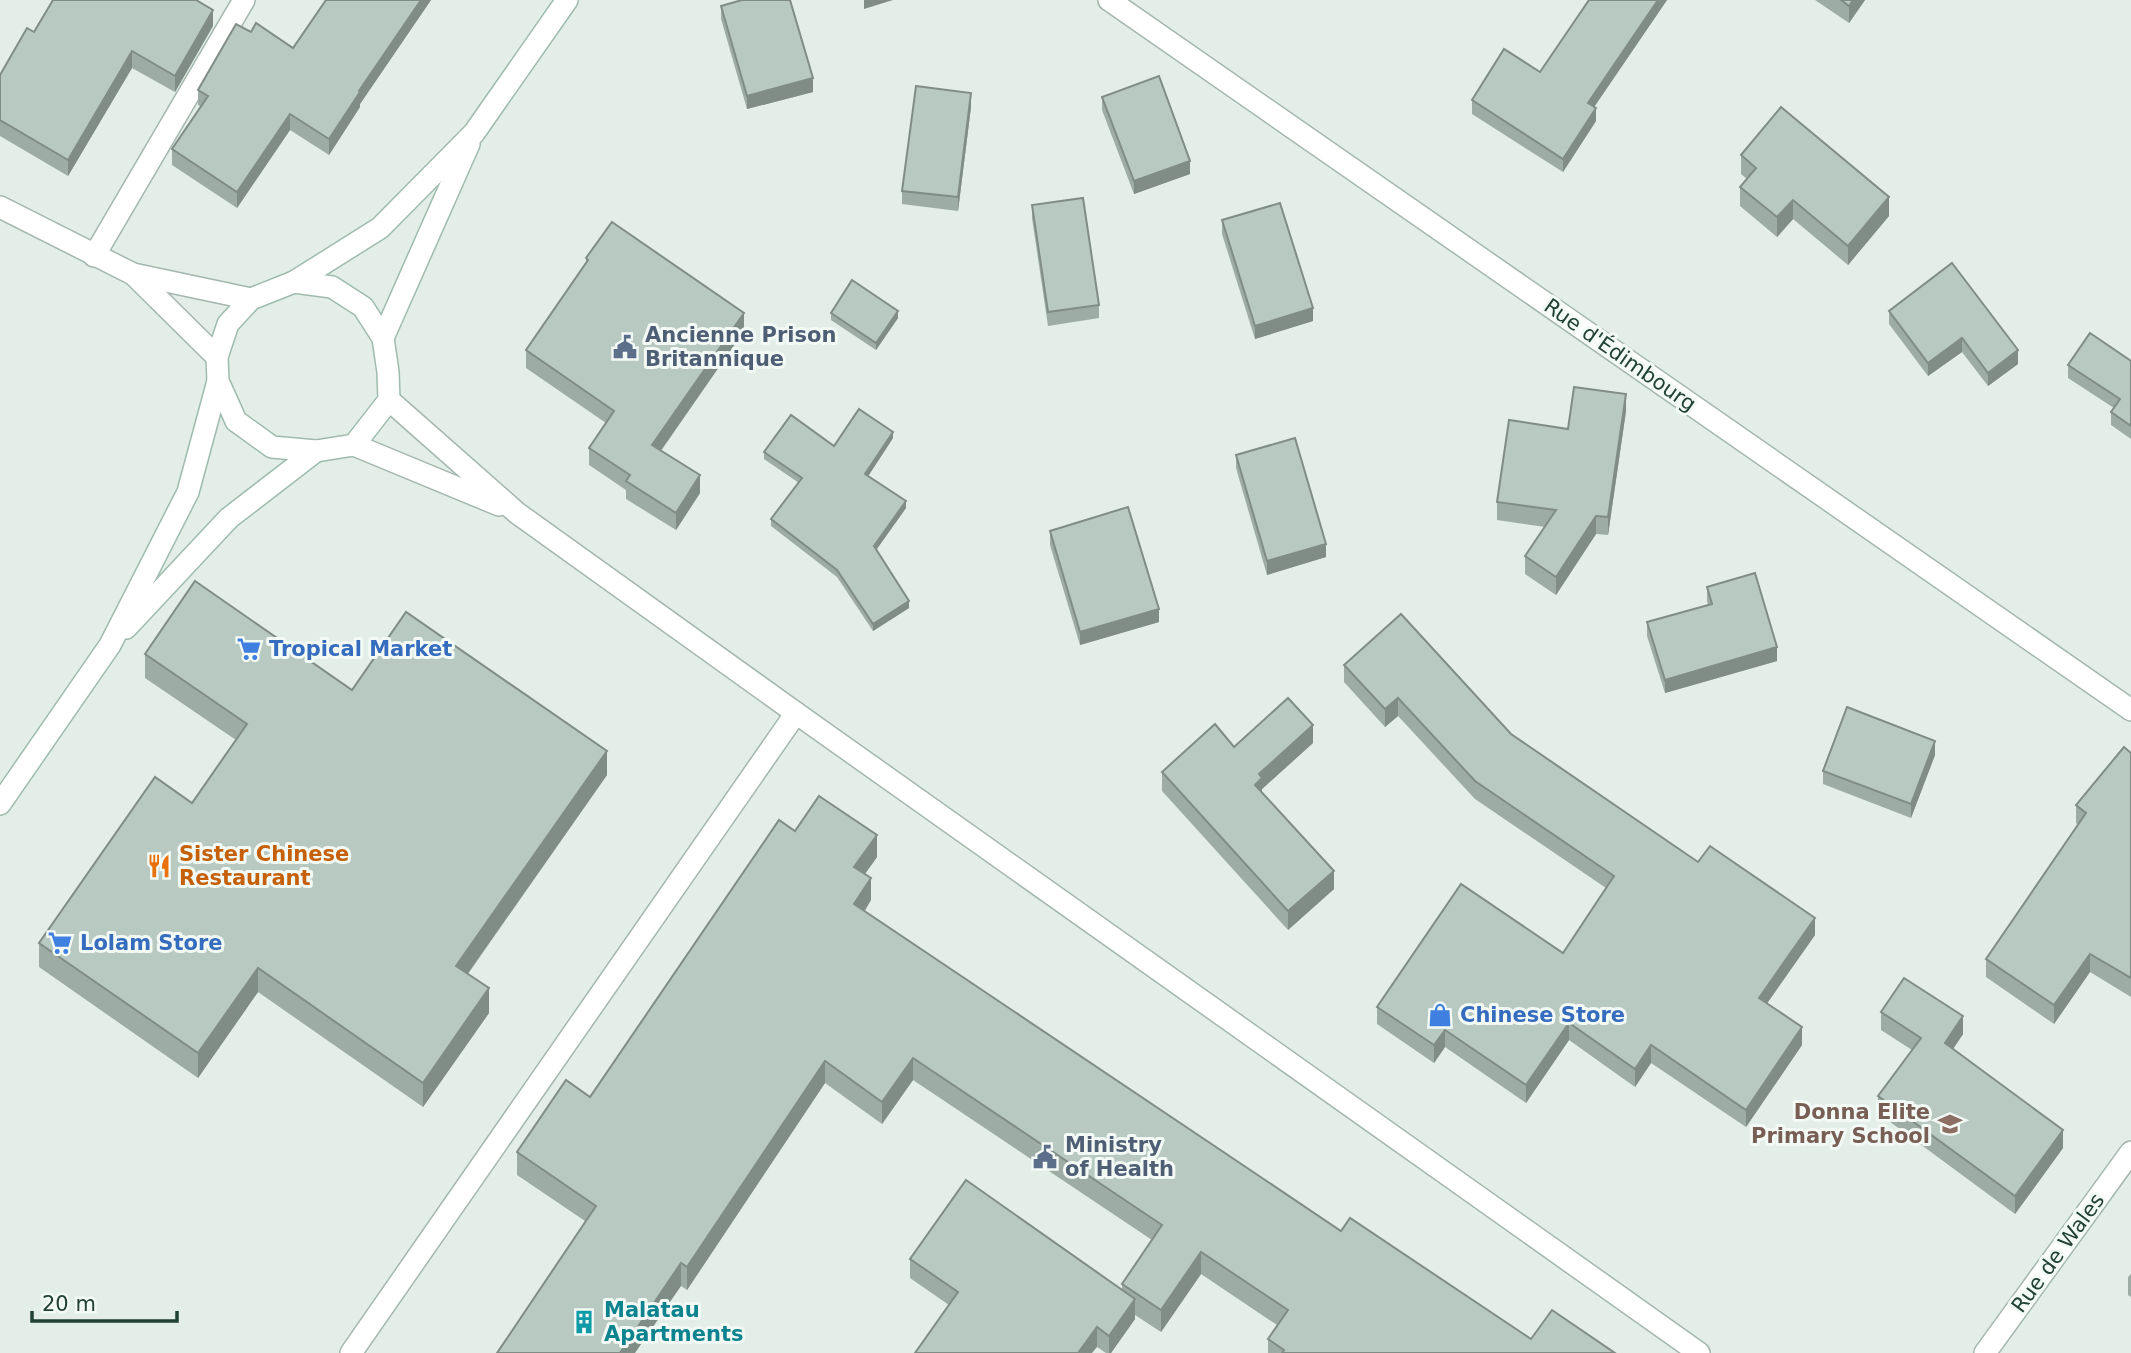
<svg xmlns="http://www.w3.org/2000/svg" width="2131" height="1353" viewBox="0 0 2131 1353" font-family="'DejaVu Sans',sans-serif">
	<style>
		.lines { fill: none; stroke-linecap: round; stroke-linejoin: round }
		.lane-casing { stroke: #a4b7ae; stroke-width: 24 }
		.street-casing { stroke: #a4b7ae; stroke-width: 24 }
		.secondary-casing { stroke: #9fbbae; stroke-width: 24 }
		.lane { stroke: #fff; stroke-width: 21 }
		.street { stroke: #fff; stroke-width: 21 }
		.secondary { stroke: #fff; stroke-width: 21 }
		.wall { fill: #9dada5 }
		.shaded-wall { fill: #808d86 }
		.building { fill: #b7c9c0; stroke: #808d86; stroke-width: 2 }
		.labels { text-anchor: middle; stroke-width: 6; stroke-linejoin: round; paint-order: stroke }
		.service-label { font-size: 21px; font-weight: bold; fill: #4e5e75; stroke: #f3faf6; text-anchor: start }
		.street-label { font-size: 21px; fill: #204134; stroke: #f3faf6 }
		.shop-label { font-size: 21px; font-weight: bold; fill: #366cbe; stroke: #f3faf6; text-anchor: start }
		.food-label { font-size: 21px; font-weight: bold; fill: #c56008; stroke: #f3faf6; text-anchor: start }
		.education-label { font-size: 21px; font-weight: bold; fill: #785e54; stroke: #f3faf6; text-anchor: end }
		.culture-label { font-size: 21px; font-weight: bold; fill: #0d838f; stroke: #f3faf6; text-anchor: start }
	</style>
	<rect width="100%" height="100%" fill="#e2eee7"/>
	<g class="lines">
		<!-- lane casing -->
		<g class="lane-casing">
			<polyline id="lane" points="94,256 244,0"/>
		</g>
		<!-- street casing -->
		<g class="street-casing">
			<g id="street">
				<polyline points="1109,0 2131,710"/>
				<polyline points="0,207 133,274 251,299"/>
				<polyline points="133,274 217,357"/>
				<polyline points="389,400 517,513 796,713 1699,1353"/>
				<polyline points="354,445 499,505"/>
				<polyline points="351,1353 796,713"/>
				<polyline points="1985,1353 2131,1152"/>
			</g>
		</g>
		<!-- secondary casing -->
		<g class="secondary-casing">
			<g id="secondary">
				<polygon points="294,282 332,287 363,307 383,338 388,372 389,400 354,445 316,451 272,447 236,421 218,381 217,357 228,324 251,299"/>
				<polyline points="294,282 380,228 474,133 567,0"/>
				<polyline points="383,338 469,144"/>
				<polyline points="126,628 229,518 316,451"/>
				<polyline points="0,804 110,645 188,492 218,381"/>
			</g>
		</g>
		<!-- lane -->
		<use href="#lane" class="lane"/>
		<!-- street -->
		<use href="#street" class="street"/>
		<!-- secondary -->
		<use href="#secondary" class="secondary"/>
	</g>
	<!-- wall -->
	<g class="wall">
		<polygon points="326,0 431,0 360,104 360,107 329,155 290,130 237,208 172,165 172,149 201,107 198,105 198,90 251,32 293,48"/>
		<polygon points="1589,0 1667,0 1594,107 1596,121 1563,172 1472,114 1472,100 1540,72"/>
		<polygon points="1815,0 1865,0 1849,23"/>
		<polygon points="721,6 813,92 747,109 721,19"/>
		<polygon points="213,26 175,92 132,68 68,176 0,136 0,75 34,32"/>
		<polygon points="1102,97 1190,174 1134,194 1102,110"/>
		<polygon points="971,107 958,211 902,204 902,191"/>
		<polygon points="1741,155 1889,216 1848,265 1793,219 1777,237 1740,206 1740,187 1747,179 1741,174"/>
		<polygon points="1032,205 1099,305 1099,318 1048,326 1032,218"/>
		<polygon points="1222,220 1313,321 1255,339 1222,234"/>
		<polygon points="586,258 744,331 661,451 700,493 676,530 626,499 626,490 589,465 589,448 606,423 526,368 526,350 586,263"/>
		<polygon points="1952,263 2018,364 1988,386 1962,352 1928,376 1889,324 1889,311"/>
		<polygon points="831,313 898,318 876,350 831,320"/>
		<polygon points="2131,361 2131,439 2111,425 2111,412 2114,408 2068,378 2068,365"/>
		<polygon points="1626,411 1608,535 1596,534 1556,595 1525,574 1525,556 1545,527 1497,520 1497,502 1568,429"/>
		<polygon points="893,438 868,476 906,508 876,550 909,608 873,631 837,577 771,526 771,519 799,483 764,459 764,452"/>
		<polygon points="1236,455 1326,557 1267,575 1236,468"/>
		<polygon points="1050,531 1159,622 1080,645 1050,545"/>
		<polygon points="1707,587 1777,661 1665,693 1647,636 1647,622 1708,605 1707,601"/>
		<polygon points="145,654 352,690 607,775 468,974 489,1013 423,1107 258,992 198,1078 39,967 39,943 192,803 236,740 145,678"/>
		<polygon points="1344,665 1511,734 1698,862 1815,935 1767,1003 1802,1045 1746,1127 1651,1063 1635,1087 1569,1040 1526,1103 1445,1047 1434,1063 1377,1024 1377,1007 1563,953 1606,888 1475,799 1398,716 1385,727 1344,682"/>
		<polygon points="1313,743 1262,789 1262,792 1334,889 1288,930 1162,791 1162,772 1234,747"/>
		<polygon points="2131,753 2131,997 2090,972 2054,1024 1986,977 1986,959 2078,825 2076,823 2076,805"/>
		<polygon points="1935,755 1911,818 1823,784 1823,771"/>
		<polygon points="795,831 877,857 865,874 871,900 865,911 1341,1231 1531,1339 1615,1353 1268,1353 1268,1339 1277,1325 1201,1274 1161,1332 1135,1315 1135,1319 1111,1353 1106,1353 1097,1347 949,1305 910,1278 910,1259 1122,1290 1122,1284 1152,1240 913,1080 882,1124 825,1083 687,1290 517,1175 517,1152 590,1097"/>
		<polygon points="1881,1012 1963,1034 1953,1049 2063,1148 2015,1214 1878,1113 1878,1096 1912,1050 1881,1030"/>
		<polygon points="2131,1274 2131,1297 2128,1295 2128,1277"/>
	</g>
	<!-- shaded-wall -->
	<g class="shaded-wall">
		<polygon points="421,0 431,0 360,104 360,107 329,155 329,139 359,91"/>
		<polygon points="864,0 893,0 864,9"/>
		<polygon points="1658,0 1667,0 1588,116 1588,103"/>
		<polygon points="1853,0 1865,0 1849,23 1849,6"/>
		<polygon points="213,10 213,26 175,92 175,76"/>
		<polygon points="132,51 132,68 68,176 68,160"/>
		<polygon points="813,78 813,92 747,109 747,96"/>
		<polygon points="971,93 971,107 958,211 958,197"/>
		<polygon points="1596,108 1596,121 1563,172 1563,159"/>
		<polygon points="290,114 290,130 237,208 237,192"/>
		<polygon points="1190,161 1190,174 1134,194 1134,181"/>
		<polygon points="1889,197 1889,216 1848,265 1848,246"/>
		<polygon points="1793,200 1793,219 1777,237 1777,217"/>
		<polygon points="1313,308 1313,321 1255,339 1255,326"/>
		<polygon points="898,311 898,318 876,350 876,343"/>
		<polygon points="744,313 744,331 652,463 652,445"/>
		<polygon points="1962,338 1962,352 1928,376 1928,363"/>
		<polygon points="2018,350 2018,364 1988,386 1988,373"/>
		<polygon points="1626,394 1626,411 1608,535 1608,517"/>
		<polygon points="893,432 893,438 865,481 865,474"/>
		<polygon points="700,475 700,493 676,530 676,513"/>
		<polygon points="906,501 906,508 874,553 874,546"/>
		<polygon points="1596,516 1596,534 1556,595 1556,577"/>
		<polygon points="1326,544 1326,557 1267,575 1267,561"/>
		<polygon points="909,601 909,608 873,631 873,624"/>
		<polygon points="1159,609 1159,622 1080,645 1080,632"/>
		<polygon points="1777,647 1777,661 1665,693 1665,680"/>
		<polygon points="1398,698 1398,716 1385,727 1385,709"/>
		<polygon points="1313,725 1313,743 1262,789 1262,797 1255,785 1259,774"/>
		<polygon points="1935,741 1935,755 1911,818 1911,804"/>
		<polygon points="607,751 607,775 456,990 456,966"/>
		<polygon points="877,835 877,857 854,889 854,867"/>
		<polygon points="1334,871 1334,889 1288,930 1288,911"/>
		<polygon points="871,878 871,900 854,926 854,904"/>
		<polygon points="1815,918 1815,935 1759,1015 1759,998"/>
		<polygon points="2090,954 2090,972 2054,1024 2054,1005"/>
		<polygon points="258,968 258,992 198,1078 198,1053"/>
		<polygon points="489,988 489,1013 423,1107 423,1083"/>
		<polygon points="1963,1016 1963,1034 1945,1061 1945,1043"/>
		<polygon points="1569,1023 1569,1040 1526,1103 1526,1085"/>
		<polygon points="1802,1027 1802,1045 1746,1127 1746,1110"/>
		<polygon points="1445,1030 1445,1047 1434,1063 1434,1045"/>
		<polygon points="1651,1045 1651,1063 1635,1087 1635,1069"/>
		<polygon points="913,1058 913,1080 882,1124 882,1102"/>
		<polygon points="825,1061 825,1083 687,1290 687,1267"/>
		<polygon points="2063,1130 2063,1148 2015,1214 2015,1196"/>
		<polygon points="1201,1252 1201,1274 1161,1332 1161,1310"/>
		<polygon points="681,1263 681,1286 635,1353 620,1353"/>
		<polygon points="1135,1299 1135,1319 1111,1353 1109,1353 1109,1336"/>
		<polygon points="1097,1327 1097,1347 1092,1353 1078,1353"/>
	</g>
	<!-- building -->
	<g class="building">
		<polygon points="53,0 196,0 213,10 175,76 132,51 68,160 0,120 0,75 27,28 34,32"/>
		<polygon points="326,0 421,0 359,91 360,92 329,139 290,114 237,192 172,149 208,96 198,90 236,24 251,32 256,23 293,48"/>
		<polygon points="742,0 790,0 813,78 747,96 721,6"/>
		<polygon points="1589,0 1658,0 1588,103 1596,108 1563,159 1472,100 1504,49 1540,72"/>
		<polygon points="1841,0 1853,0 1849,6"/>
		<polygon points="1159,76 1190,161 1134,181 1102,97"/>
		<polygon points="916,86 971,93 958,197 902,191"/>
		<polygon points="1781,107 1889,197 1848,246 1793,200 1777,217 1740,187 1756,168 1741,155"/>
		<polygon points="1083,198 1099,305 1048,312 1032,205"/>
		<polygon points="1280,203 1313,308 1255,326 1222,220"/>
		<polygon points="612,222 744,313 652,445 700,475 676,513 626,481 630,475 589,448 614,411 526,350 588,260 586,258"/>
		<polygon points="1952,263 2018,350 1988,373 1962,338 1928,363 1889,311"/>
		<polygon points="852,280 898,311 876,343 831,313"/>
		<polygon points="2090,333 2131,361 2131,426 2111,412 2120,399 2068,365"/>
		<polygon points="1574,387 1626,394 1608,517 1596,516 1556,577 1525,556 1556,510 1497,502 1509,420 1568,429"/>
		<polygon points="859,409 893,432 865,474 906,501 874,546 909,601 873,624 837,570 771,519 802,478 764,452 791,415 834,446"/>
		<polygon points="1295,438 1326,544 1267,561 1236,455"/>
		<polygon points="1128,507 1159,609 1080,632 1050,531"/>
		<polygon points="1755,573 1777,647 1665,680 1647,622 1712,604 1707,587"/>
		<polygon points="195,581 352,690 406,612 607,751 456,966 489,988 423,1083 258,968 198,1053 39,943 155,777 192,803 247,724 145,654"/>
		<polygon points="1401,614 1511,734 1698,862 1710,846 1815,918 1759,998 1802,1027 1746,1110 1651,1045 1635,1069 1569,1023 1526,1085 1445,1030 1434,1045 1377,1007 1461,884 1563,953 1614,876 1475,781 1398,698 1385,709 1344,665"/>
		<polygon points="1288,698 1313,725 1259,774 1262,778 1255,785 1334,871 1288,911 1162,772 1215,724 1234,747"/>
		<polygon points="1847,707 1935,741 1911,804 1823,771"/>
		<polygon points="2124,747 2131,753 2131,978 2090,954 2054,1005 1986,959 2086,813 2076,805"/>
		<polygon points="819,796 877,835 854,867 871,878 854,904 1341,1231 1350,1218 1531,1339 1552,1310 1615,1353 1282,1353 1284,1350 1268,1339 1288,1310 1201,1252 1161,1310 1122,1284 1162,1225 913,1058 882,1102 825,1061 687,1267 681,1263 620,1353 497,1353 596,1206 517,1152 566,1080 590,1097 779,820 795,831"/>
		<polygon points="1904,978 1963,1016 1945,1043 2063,1130 2015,1196 1878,1096 1921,1038 1881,1012"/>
		<polygon points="966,1180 1135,1299 1109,1336 1097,1327 1078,1353 915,1353 958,1292 910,1259"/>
	</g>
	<!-- icons -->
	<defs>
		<g id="civic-bare" transform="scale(1.89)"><path d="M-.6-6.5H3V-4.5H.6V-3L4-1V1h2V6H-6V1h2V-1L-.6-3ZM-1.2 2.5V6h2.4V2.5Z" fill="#5c6f8a" stroke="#f3faf6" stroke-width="2.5" paint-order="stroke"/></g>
		<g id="supermarket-bare" transform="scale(1.89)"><path d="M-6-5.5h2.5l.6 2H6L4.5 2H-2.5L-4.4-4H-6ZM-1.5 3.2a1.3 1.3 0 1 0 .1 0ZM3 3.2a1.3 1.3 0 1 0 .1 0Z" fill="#3f7fe0" stroke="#f3faf6" stroke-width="2.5" paint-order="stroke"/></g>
		<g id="restaurant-bare" transform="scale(1.89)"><path d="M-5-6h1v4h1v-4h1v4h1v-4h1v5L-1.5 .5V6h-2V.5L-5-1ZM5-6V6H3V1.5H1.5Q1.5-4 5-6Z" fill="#e8710a" stroke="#f3faf6" stroke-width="2.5" paint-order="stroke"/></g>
		<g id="shop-bare" transform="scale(1.89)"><path d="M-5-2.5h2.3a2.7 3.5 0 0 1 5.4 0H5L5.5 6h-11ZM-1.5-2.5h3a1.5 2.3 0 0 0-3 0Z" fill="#3f7fe0" stroke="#f3faf6" stroke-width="2.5" paint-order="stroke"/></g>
		<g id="school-bare" transform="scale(1.89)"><path d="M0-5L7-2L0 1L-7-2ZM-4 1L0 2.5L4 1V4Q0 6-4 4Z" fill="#8d6e63" stroke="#f3faf6" stroke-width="2.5" paint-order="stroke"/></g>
		<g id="building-bare" transform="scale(1.89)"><path d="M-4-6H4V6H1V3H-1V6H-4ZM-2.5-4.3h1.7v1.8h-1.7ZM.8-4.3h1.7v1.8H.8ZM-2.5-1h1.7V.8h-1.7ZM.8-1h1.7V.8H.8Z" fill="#0f9aa8" stroke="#f3faf6" stroke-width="2.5" paint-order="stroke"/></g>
	</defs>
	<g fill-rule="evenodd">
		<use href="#civic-bare" x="625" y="347"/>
		<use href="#supermarket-bare" x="249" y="649"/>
		<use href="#restaurant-bare" x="159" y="866"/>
		<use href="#supermarket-bare" x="60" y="943"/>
		<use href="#shop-bare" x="1440" y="1015"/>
		<use href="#school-bare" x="1950" y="1124"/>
		<use href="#civic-bare" x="1045" y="1157"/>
		<use href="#building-bare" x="584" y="1322"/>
	</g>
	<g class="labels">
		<!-- service labels -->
		<g class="service-label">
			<text x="645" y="342">Ancienne Prison<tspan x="645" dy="24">Britannique</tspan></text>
			<text x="1065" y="1152">Ministry<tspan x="1065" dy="24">of Health</tspan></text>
		</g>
		<!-- street labels -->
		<g class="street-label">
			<text transform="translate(1620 355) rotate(35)" y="7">Rue d'Édimbourg</text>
			<text transform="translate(2058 1253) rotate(-54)" y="7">Rue de Wales</text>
		</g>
		<!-- shop labels -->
		<g class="shop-label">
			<text x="269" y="656">Tropical Market</text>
			<text x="80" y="950">Lolam Store</text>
			<text x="1460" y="1022">Chinese Store</text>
		</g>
		<!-- food labels -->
		<g class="food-label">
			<text x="179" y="861">Sister Chinese<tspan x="179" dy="24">Restaurant</tspan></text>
		</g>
		<!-- education labels -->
		<g class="education-label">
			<text x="1930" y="1119">Donna Elite<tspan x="1930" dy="24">Primary School</tspan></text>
		</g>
		<!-- culture labels -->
		<g class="culture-label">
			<text x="604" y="1317">Malatau<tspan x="604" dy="24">Apartments</tspan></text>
		</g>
	</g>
	<!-- scale -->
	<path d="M32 1311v10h145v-10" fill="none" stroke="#204134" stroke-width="3.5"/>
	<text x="42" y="1311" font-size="21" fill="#204134" stroke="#f3faf6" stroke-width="5" paint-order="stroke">20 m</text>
</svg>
